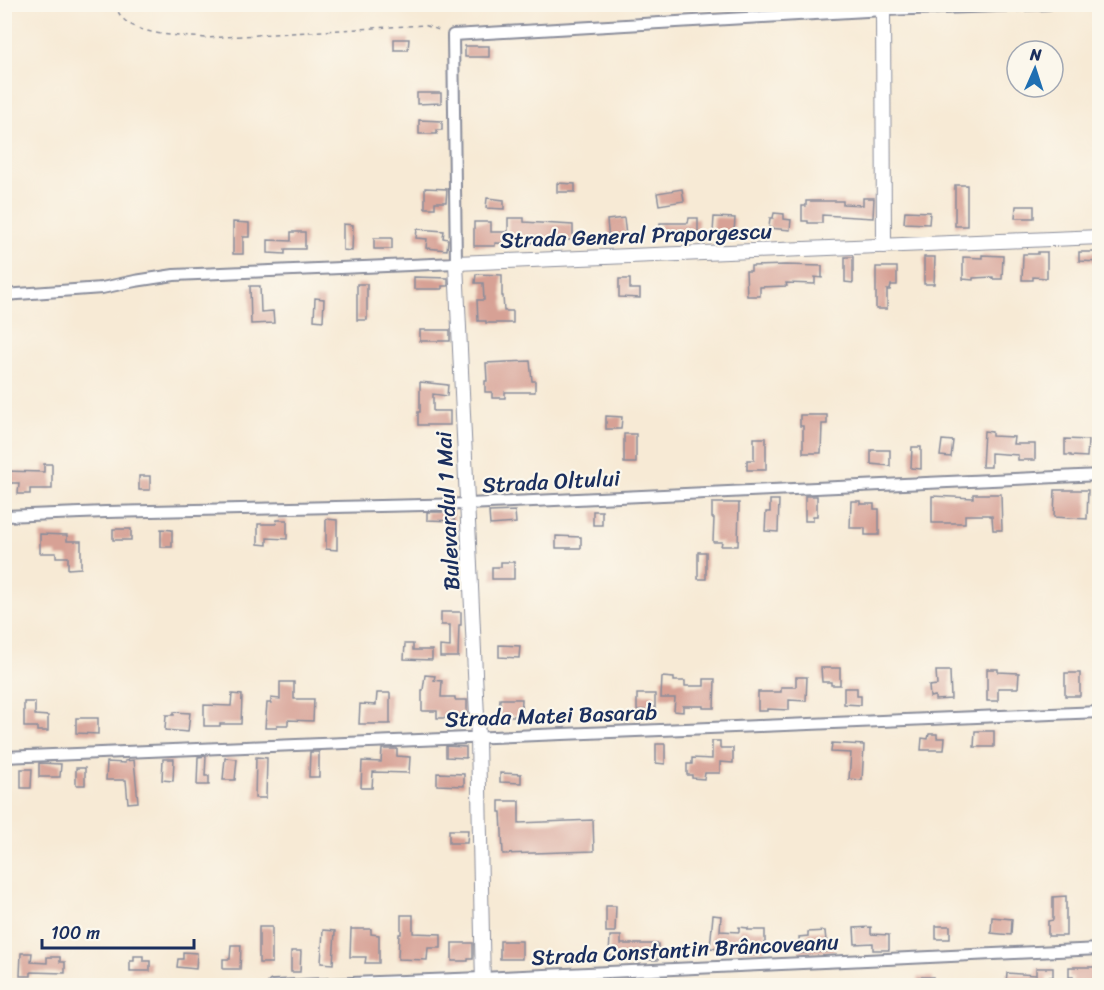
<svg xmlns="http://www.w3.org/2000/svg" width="1104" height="990" viewBox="0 0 1104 990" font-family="Sriracha,sans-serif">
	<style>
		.building { fill: #d7a195 }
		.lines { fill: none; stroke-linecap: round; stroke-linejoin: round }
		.minor-casing { stroke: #898c9a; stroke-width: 14 }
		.tertiary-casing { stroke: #898c9a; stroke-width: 16 }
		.path { stroke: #898c9a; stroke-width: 1.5; stroke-dasharray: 4.5 4.5; stroke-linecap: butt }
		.minor { stroke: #fff; stroke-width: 10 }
		.tertiary { stroke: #fff; stroke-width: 14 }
		.labels { text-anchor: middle; stroke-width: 4.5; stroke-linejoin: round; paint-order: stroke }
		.street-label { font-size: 22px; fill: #1b2f5e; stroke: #fbf7ec }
	</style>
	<rect width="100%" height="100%" fill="#fbf7ec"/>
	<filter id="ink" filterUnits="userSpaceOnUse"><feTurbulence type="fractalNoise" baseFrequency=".0167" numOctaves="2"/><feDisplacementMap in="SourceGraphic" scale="12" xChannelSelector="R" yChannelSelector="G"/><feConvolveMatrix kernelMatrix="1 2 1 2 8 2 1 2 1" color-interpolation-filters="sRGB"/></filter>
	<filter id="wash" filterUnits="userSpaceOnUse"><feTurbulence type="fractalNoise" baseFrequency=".008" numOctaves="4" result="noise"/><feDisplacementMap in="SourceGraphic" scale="24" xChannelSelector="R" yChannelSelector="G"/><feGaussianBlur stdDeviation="1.35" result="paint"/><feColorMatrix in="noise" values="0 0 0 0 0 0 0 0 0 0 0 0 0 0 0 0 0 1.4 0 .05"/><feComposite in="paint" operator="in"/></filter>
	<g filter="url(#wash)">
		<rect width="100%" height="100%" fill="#f7ead5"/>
		<g id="blocks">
			<!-- building -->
			<g class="building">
				<polygon points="394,39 409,39 408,50 394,50"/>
				<rect x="465" y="46" width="24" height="11"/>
				<polygon points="417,93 441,93 441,103 417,104"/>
				<polygon points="419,120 442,121 442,130 437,130 437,134 419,134"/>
				<polygon points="557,183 575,184 575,192 557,192"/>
				<rect x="955" y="185" width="12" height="41"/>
				<polygon points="425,188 447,189 446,202 435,202 435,208 425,208"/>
				<polygon points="682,189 684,201 659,205 657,193"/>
				<polygon points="487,198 504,200 504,209 486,208"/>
				<polygon points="863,198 874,198 873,218 822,215 822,223 808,223 808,221 802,221 802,206 806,206 806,201 843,201 843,204 863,205"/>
				<polygon points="1016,206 1034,206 1034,218 1015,218"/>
				<polygon points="905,211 930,212 929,224 904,223"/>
				<polygon points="774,213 784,214 784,219 791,220 790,230 769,228 770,218 773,218"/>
				<polygon points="714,217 735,218 734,233 713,233"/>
				<polygon points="508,218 524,218 524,222 573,225 573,240 541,239 541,243 524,242 524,244 495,243 495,246 474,246 474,222 491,222 491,232 508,232"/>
				<polygon points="624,218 626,236 621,236 622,240 609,241 607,220"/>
				<polygon points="689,218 698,218 698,239 688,239 688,233 660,233 660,223 688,223"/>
				<polygon points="233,222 249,223 249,237 243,237 243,254 233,254"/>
				<polygon points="343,224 353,225 352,251 343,250"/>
				<polygon points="417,229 444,231 443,238 448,239 447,250 426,248 427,239 416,238"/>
				<polygon points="291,232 305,232 305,249 285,249 285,254 268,253 268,240 291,241"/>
				<rect x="374" y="238" width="18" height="11"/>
				<polygon points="1038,252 1047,252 1047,278 1033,277 1033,280 1022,280 1023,254 1038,254"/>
				<polygon points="1079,252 1100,252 1100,262 1079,261"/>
				<polygon points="982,255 1003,256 1002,279 993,279 993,277 973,278 973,280 963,279 963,257 982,258"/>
				<polygon points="845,257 853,257 853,283 845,282"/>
				<polygon points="924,257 935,257 934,284 924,284"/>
				<polygon points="785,265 822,266 822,278 815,277 815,284 786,283 787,286 760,287 760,296 747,296 746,271 751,271 751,266"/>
				<polygon points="876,267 897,267 897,285 891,285 890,290 887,290 887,309 876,309"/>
				<polygon points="476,274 502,275 502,296 503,296 504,311 513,311 513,323 486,323 486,321 478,321 477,300 484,300 483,283 475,283"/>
				<polygon points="414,277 448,278 448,286 442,286 442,289 414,289"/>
				<polygon points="619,279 630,279 630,289 640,289 640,298 619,297"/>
				<rect x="357" y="284" width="10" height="36"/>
				<polygon points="250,286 260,286 261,312 273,311 274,323 251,324"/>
				<polygon points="315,298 324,299 323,321 314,320"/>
				<rect x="420" y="330" width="30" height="11"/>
				<polygon points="530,361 532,381 535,381 535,392 505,392 505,398 492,398 492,392 485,392 485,381 487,381 486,363"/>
				<polygon points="420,382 448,385 447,396 433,394 433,411 450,411 450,425 418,425 418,412 420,412"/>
				<polygon points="800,415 827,415 827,424 822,424 821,453 803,453 803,426 800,426"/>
				<polygon points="606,416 622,417 621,429 606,429"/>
				<polygon points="984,431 992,432 992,436 1014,437 1013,444 1035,444 1035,460 1018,460 1018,455 991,453 991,467 982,467"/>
				<rect x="624" y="434" width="12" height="29"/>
				<polygon points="754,438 766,438 766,470 747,470 747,460 754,460"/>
				<polygon points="1065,439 1088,440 1087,457 1071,456 1071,455 1065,455"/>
				<polygon points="942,440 953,441 951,457 940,456"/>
				<polygon points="912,447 921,447 921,469 911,468"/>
				<polygon points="871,450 890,450 890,466 871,464"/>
				<polygon points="44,464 52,464 52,489 30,489 30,494 18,494 19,483 4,483 4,471 44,472"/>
				<rect x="139" y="476" width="11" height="14"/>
				<polygon points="1055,490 1088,490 1087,519 1054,517"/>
				<polygon points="973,494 1001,494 1002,530 993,530 992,516 990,516 990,515 965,515 965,523 932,523 932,496 973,498"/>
				<polygon points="805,496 817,496 817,516 813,516 813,521 805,521"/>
				<polygon points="770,500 779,500 778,532 765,531 766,512 770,512"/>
				<polygon points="851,501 860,501 860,504 874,504 874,509 879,509 879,535 865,535 865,528 850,528"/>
				<polygon points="712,503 739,503 738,546 721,546 722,542 713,542 714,518 712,518"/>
				<polygon points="515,511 516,523 490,525 489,512"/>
				<rect x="593" y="511" width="9" height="14"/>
				<polygon points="427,512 454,512 454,521 427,520"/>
				<polygon points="326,519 337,520 337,550 326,549"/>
				<polygon points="277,520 287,520 287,539 267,538 267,545 258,544 258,524 276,524"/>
				<rect x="113" y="529" width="18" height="11"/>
				<polygon points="161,529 172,530 172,547 161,547"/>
				<polygon points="40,534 67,535 67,541 81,541 81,568 68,569 68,557 56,557 56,553 40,553"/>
				<polygon points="556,536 581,537 581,548 556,548"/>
				<rect x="698" y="552" width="8" height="27"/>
				<polygon points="501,562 514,562 514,579 492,579 492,567 501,567"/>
				<polygon points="441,612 461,612 461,625 459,625 458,657 440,657 440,646 450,647 450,625 441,625"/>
				<polygon points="405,644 413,644 413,650 432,650 432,660 404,659"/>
				<polygon points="499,645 520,646 519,658 499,657"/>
				<polygon points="821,668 840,668 840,685 831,685 831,682 822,682"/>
				<polygon points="987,669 998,669 998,672 1019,673 1018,688 998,688 998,701 987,701"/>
				<polygon points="936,671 950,671 951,699 935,700 935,696 930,697 929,686 937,685"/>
				<rect x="1065" y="673" width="15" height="23"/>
				<polygon points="425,675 435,676 434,680 442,681 441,697 455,697 455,700 467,700 467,718 437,718 437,711 422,711 422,690 423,690"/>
				<polygon points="662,677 674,678 674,681 685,681 685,686 704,686 704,679 715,679 714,708 703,708 703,706 683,706 683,712 674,711 675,698 661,698"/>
				<polygon points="796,677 807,677 806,701 789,700 789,710 767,709 767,711 758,711 758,692 781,692 781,687 796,687"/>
				<polygon points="280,682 294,682 294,699 314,699 313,721 288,720 288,725 277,725 277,728 265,728 267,703 271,703 271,698 280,699"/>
				<polygon points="844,688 857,688 857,696 861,696 861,705 844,704"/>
				<polygon points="377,693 390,693 390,724 359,724 360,704 376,705"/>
				<polygon points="232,694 242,695 241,724 220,724 220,726 204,726 204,705 231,706"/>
				<rect x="637" y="694" width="18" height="16"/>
				<polygon points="500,699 522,699 521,716 499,716"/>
				<polygon points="24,702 35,702 35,715 48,716 48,731 37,731 37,727 24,727"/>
				<polygon points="174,712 190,713 188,732 165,730 166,715 174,715"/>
				<polygon points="76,718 98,718 98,734 76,733"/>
				<polygon points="975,731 994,731 994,747 974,747"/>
				<polygon points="929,734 937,734 937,738 945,738 944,750 921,750 922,738 928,739"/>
				<polygon points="712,741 720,741 720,748 733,748 733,763 720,762 720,773 705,773 704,779 692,778 692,775 687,775 687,764 692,764 692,758 712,759"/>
				<polygon points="832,743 864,745 862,780 849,779 851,753 831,752"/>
				<polygon points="656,744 665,744 665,764 656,763"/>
				<polygon points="446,746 466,747 466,758 446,757"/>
				<polygon points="382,749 397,749 397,756 410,757 409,773 373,772 372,788 361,788 362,761 381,762"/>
				<polygon points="310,752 319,752 319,777 309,777"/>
				<polygon points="206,756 205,776 209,776 209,785 197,785 198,757"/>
				<polygon points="256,757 267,758 266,798 255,798"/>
				<polygon points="225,758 237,759 235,780 223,780"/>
				<polygon points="163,759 174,759 173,781 162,780"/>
				<polygon points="134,760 138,802 128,803 126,780 106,780 107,762 125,763 125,761"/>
				<polygon points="39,763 61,764 60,777 39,777"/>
				<rect x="76" y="768" width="9" height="17"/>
				<polygon points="21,769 32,769 31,788 21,788"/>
				<polygon points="437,773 464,774 464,786 437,785"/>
				<polygon points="500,773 521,774 521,783 500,782"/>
				<polygon points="499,801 519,801 519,823 593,820 594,851 503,854 501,812 499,812"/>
				<polygon points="449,830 468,830 467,843 449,843"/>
				<polygon points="1066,896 1066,936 1048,936 1048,921 1053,920 1053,897"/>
				<polygon points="606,906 616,906 615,932 606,932"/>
				<polygon points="401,915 413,915 413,933 441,934 441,948 428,948 427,960 398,959 399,934 401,934"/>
				<polygon points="713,915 721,916 720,931 739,932 739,927 748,928 748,930 765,930 765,951 738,950 738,947 720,946 720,949 710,948"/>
				<polygon points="992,917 1012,919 1011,935 991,933"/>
				<rect x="936" y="926" width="14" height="13"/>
				<rect x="259" y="927" width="13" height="36"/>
				<polygon points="871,927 871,934 889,935 889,950 873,950 873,943 855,944 854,928"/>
				<polygon points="351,929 371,929 371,934 379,935 379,963 365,963 366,957 350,957"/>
				<polygon points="323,930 335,931 333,964 321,963"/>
				<polygon points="825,931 826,941 834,941 835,951 800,953 799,937 808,936 808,932"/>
				<polygon points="610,936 621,936 621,944 658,944 658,960 642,960 642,957 609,956"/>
				<rect x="500" y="941" width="22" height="18"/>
				<polygon points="452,943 473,943 473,959 468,959 468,961 452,961"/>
				<polygon points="231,945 241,945 240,969 223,969 223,959 230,959"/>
				<polygon points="291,951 301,951 300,972 291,972"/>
				<polygon points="183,952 197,953 196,969 177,967 178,959 183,959"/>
				<polygon points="21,953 32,953 31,962 47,963 47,957 60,957 60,962 65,962 65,973 31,972 31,976 20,976"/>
				<polygon points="134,956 143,956 143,961 150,961 150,971 130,971 130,961 134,961"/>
				<polygon points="1069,967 1100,967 1100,986 1072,986 1073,977 1069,977"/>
				<polygon points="1036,968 1053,968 1053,977 1047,977 1047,986 1012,986 1012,984 1006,983 1007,973 1036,975"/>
				<rect x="918" y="977" width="15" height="9"/>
			</g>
		</g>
	</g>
	<g filter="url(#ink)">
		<use href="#blocks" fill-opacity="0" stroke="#898c9a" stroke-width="1.5"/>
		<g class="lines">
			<!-- minor casing -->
			<g class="minor-casing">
				<g id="minor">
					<polyline points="4,295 102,288 135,281 174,275 456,263 453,35 884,10 1049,4"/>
					<polyline points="4,516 106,512 468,504 1100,475"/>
					<polyline points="4,757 1100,712"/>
					<polyline points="273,986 482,978 1100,949"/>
				</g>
			</g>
			<!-- tertiary casing -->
			<g class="tertiary-casing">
				<g id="tertiary">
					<polyline points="883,4 884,246"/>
					<polyline points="483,986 478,738 456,263 1100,237"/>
				</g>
			</g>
			<!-- path -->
			<path class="path" d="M 114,4 C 118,12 121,18 128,23 C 148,36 183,36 207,38 L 424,25 L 442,31"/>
			<!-- minor -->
			<use href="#minor" class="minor"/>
			<!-- tertiary -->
			<use href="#tertiary" class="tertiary"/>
		</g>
	</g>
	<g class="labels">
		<!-- street labels -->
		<g class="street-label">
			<text transform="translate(636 235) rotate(-2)" y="8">Strada General Praporgescu</text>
			<text transform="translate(551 481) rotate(-3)" y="8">Strada Oltului</text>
			<text transform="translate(447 511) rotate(-93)" y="8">Bulevardul 1 Mai</text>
			<text transform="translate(551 715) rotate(-2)" y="8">Strada Matei Basarab</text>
			<text transform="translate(685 949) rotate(-3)" y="8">Strada Constantin Brâncoveanu</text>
		</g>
	</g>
	<!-- margin -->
	<rect width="1104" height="990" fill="none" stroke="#fbf7ec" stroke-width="24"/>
	<!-- north arrow -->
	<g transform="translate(1035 69) rotate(3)"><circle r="28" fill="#fbf7ec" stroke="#a1a7b3" stroke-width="1.5"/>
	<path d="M0-4.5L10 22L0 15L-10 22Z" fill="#1f6fb2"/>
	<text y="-9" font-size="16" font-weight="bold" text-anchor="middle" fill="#1b2f5e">N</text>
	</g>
	<!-- scale -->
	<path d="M42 939v9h152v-9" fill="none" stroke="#1b2f5e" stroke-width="3"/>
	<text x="51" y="939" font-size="18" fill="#1b2f5e" stroke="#fbf7ec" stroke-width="4.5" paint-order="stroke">100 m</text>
</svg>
